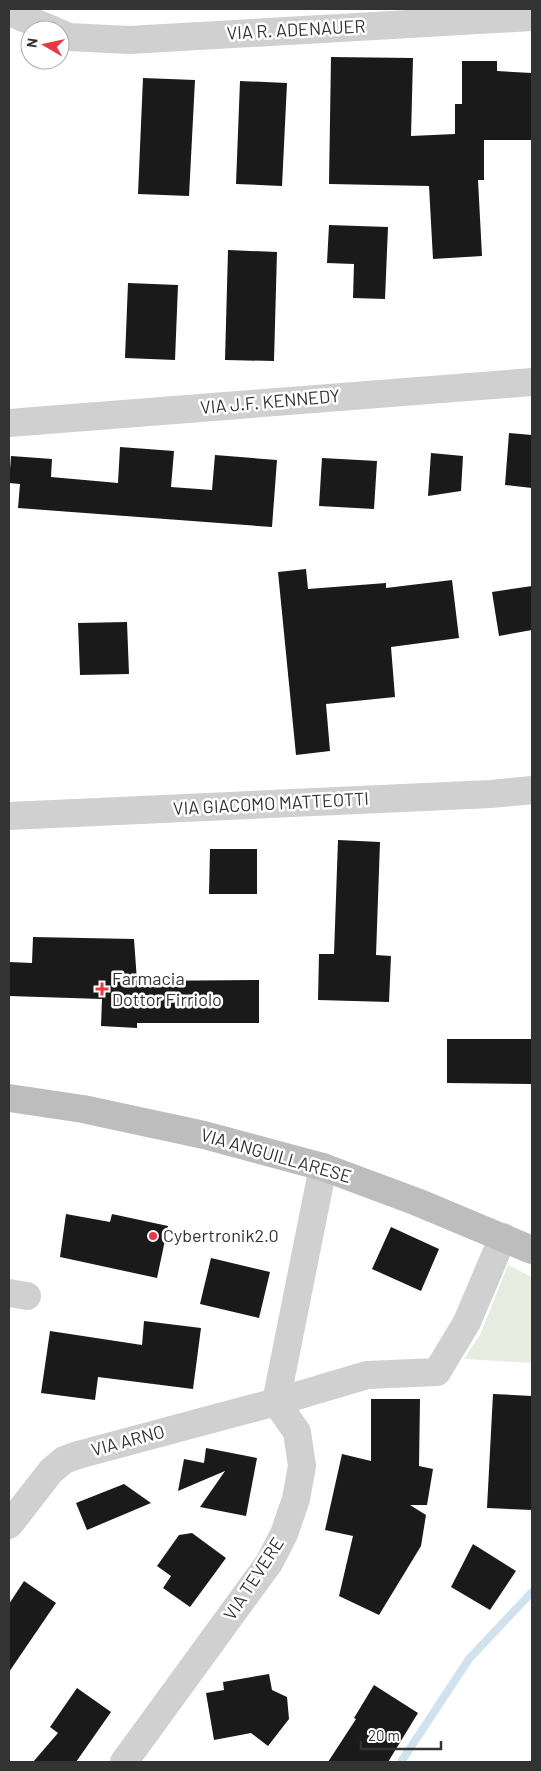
<svg xmlns="http://www.w3.org/2000/svg" width="541" height="1771" viewBox="0 0 541 1771" font-family="Barlow,sans-serif">
	<style>
		.green { fill: #e6ecdf }
		.lines { fill: none; stroke-linecap: round; stroke-linejoin: round }
		.stream { stroke: #cfe2ee; stroke-width: 8 }
		.building { fill: #1a1a1a }
		.street { stroke: #d0d0d0; stroke-width: 28 }
		.secondary { stroke: #bdbdbd; stroke-width: 28 }
		.poi-dot { fill: #e63946; stroke: #fff; stroke-width: 2 }
		.labels { text-anchor: middle; stroke-width: 5; stroke-linejoin: round; paint-order: stroke }
		.street-label { font-size: 18px; fill: #333; stroke: #fff }
		.poi-label { font-size: 18px; fill: #333; stroke: #fff; text-anchor: start }
	</style>
	<rect width="100%" height="100%" fill="#fff"/>
	<!-- green -->
	<polygon class="green" points="508,1265 532,1277 532,1363 464,1359 480,1335"/>
	<g class="lines">
		<!-- stream -->
		<polyline class="stream" points="401,1762 469,1659 532,1592"/>
	</g>
	<!-- building -->
	<g class="building">
		<polygon points="331,57 413,58 411,136 455,134 455,104 462,104 462,61 497,61 497,71 532,73 532,140 484,140 484,180 478,180 482,256 433,259 429,186 329,184"/>
		<polygon points="143,78 195,80 189,196 138,194"/>
		<polygon points="240,81 287,83 282,186 236,184"/>
		<polygon points="329,225 388,227 385,299 353,298 354,264 327,263"/>
		<polygon points="228,250 277,252 274,361 225,360"/>
		<polygon points="128,283 178,285 175,360 125,358"/>
		<polygon points="509,433 532,435 532,488 505,485"/>
		<polygon points="120,447 174,451 171,487 212,490 215,455 277,460 272,527 18,508 20,484 9,483 11,456 52,459 51,477 118,483"/>
		<polygon points="431,453 463,456 461,491 428,496"/>
		<polygon points="322,458 377,461 374,509 319,506"/>
		<polygon points="306,569 308,589 386,583 386,588 452,580 459,638 391,647 395,697 326,704 330,751 296,755 278,572"/>
		<polygon points="532,586 532,630 499,636 492,592"/>
		<polygon points="127,622 129,674 80,675 78,623"/>
		<polygon points="338,840 380,842 376,955 391,956 389,1002 318,1000 319,954 334,954"/>
		<polygon points="210,849 257,849 257,894 209,894"/>
		<polygon points="33,937 134,939 137,981 259,980 259,1023 137,1023 137,1028 101,1026 102,999 9,996 9,962 32,963"/>
		<polygon points="447,1039 532,1039 532,1084 447,1083"/>
		<polygon points="66,1214 110,1222 112,1214 168,1226 157,1278 60,1257"/>
		<polygon points="391,1227 439,1249 421,1291 372,1269"/>
		<polygon points="211,1258 270,1272 259,1318 200,1304"/>
		<polygon points="144,1321 201,1328 193,1389 98,1377 95,1400 41,1393 50,1331 142,1345"/>
		<polygon points="493,1394 532,1396 532,1510 487,1508"/>
		<polygon points="371,1399 420,1399 419,1466 433,1469 427,1505 410,1505 426,1515 421,1546 379,1615 339,1596 353,1536 325,1530 342,1454 371,1461"/>
		<polygon points="206,1448 257,1458 246,1516 200,1507 225,1471 178,1491 184,1459 204,1463"/>
		<polygon points="124,1484 151,1503 87,1530 76,1503"/>
		<polygon points="192,1533 226,1558 190,1607 163,1588 171,1576 157,1566 179,1535"/>
		<polygon points="473,1544 516,1571 490,1610 451,1587"/>
		<polygon points="24,1581 56,1603 9,1672 9,1604"/>
		<polygon points="269,1674 272,1690 287,1697 289,1719 268,1746 251,1733 214,1740 206,1693 224,1690 223,1682"/>
		<polygon points="374,1685 418,1713 388,1762 328,1762 356,1719 354,1718"/>
		<polygon points="77,1688 111,1712 76,1762 33,1762 58,1733 50,1727"/>
	</g>
	<g class="lines">
		<!-- street -->
		<g class="street">
			<polyline points="9,12 53,30"/>
			<polyline points="60,33 69,37 129,40 532,17"/>
			<polyline points="9,423 532,382"/>
			<polyline points="9,816 491,794 532,790"/>
			<polyline points="9,1293 27,1296"/>
			<polyline points="9,1525 51,1471 64,1460 78,1455 276,1402 367,1375 437,1372 467,1322 503,1237"/>
			<polyline points="124,1762 269,1563 284,1534 296,1499 302,1466 297,1432 276,1402 323,1167"/>
		</g>
		<!-- secondary -->
		<polyline class="secondary" points="9,1098 83,1109 204,1135 323,1167 417,1202 532,1250"/>
	</g>
	<!-- markers -->
	<g class="poi-dot">
		<path d="M99.5 981.5h5v5h5v5h-5v5h-5v-5h-5v-5h5z"/>
		<circle cx="153" cy="1236" r="5"/>
	</g>
	<g class="labels">
		<!-- street labels -->
		<g class="street-label">
			<text transform="translate(296 30) rotate(-3)" y="6">VIA R. ADENAUER</text>
			<text transform="translate(270 402) rotate(-5)" y="6">VIA J.F. KENNEDY</text>
			<text transform="translate(271 804) rotate(-3)" y="6">VIA GIACOMO MATTEOTTI</text>
			<text transform="translate(276 1156) rotate(16)" y="6">VIA ANGUILLARESE</text>
			<text transform="translate(128 1441) rotate(-15)" y="6">VIA ARNO</text>
			<text transform="translate(254 1579) rotate(-57)" y="6">VIA TEVERE</text>
		</g>
		<!-- poi labels -->
		<g class="poi-label">
			<text x="112" y="985">Farmacia<tspan x="112" dy="21">Dottor Firriolo</tspan></text>
			<text x="163" y="1242">Cybertronik2.0</text>
		</g>
	</g>
	<!-- border -->
	<rect width="541" height="1771" fill="none" stroke="#333333" stroke-width="20"/>
	<!-- north arrow -->
	<g transform="translate(45 45) rotate(279)"><circle r="24" fill="#ffffff" stroke="#adadad"/>
	<path d="M0-4L9 19L0 12L-9 19Z" fill="#e63946"/>
	<text y="-8" font-size="14" font-weight="bold" text-anchor="middle" fill="#333333">N</text>
	</g>
	<!-- scale -->
	<path d="M361 1741v8h80v-8" fill="none" stroke="#333333" stroke-width="2.5"/>
	<text x="368" y="1741" font-size="15" fill="#333333" stroke="#ffffff" stroke-width="4" paint-order="stroke">20 m</text>
</svg>
